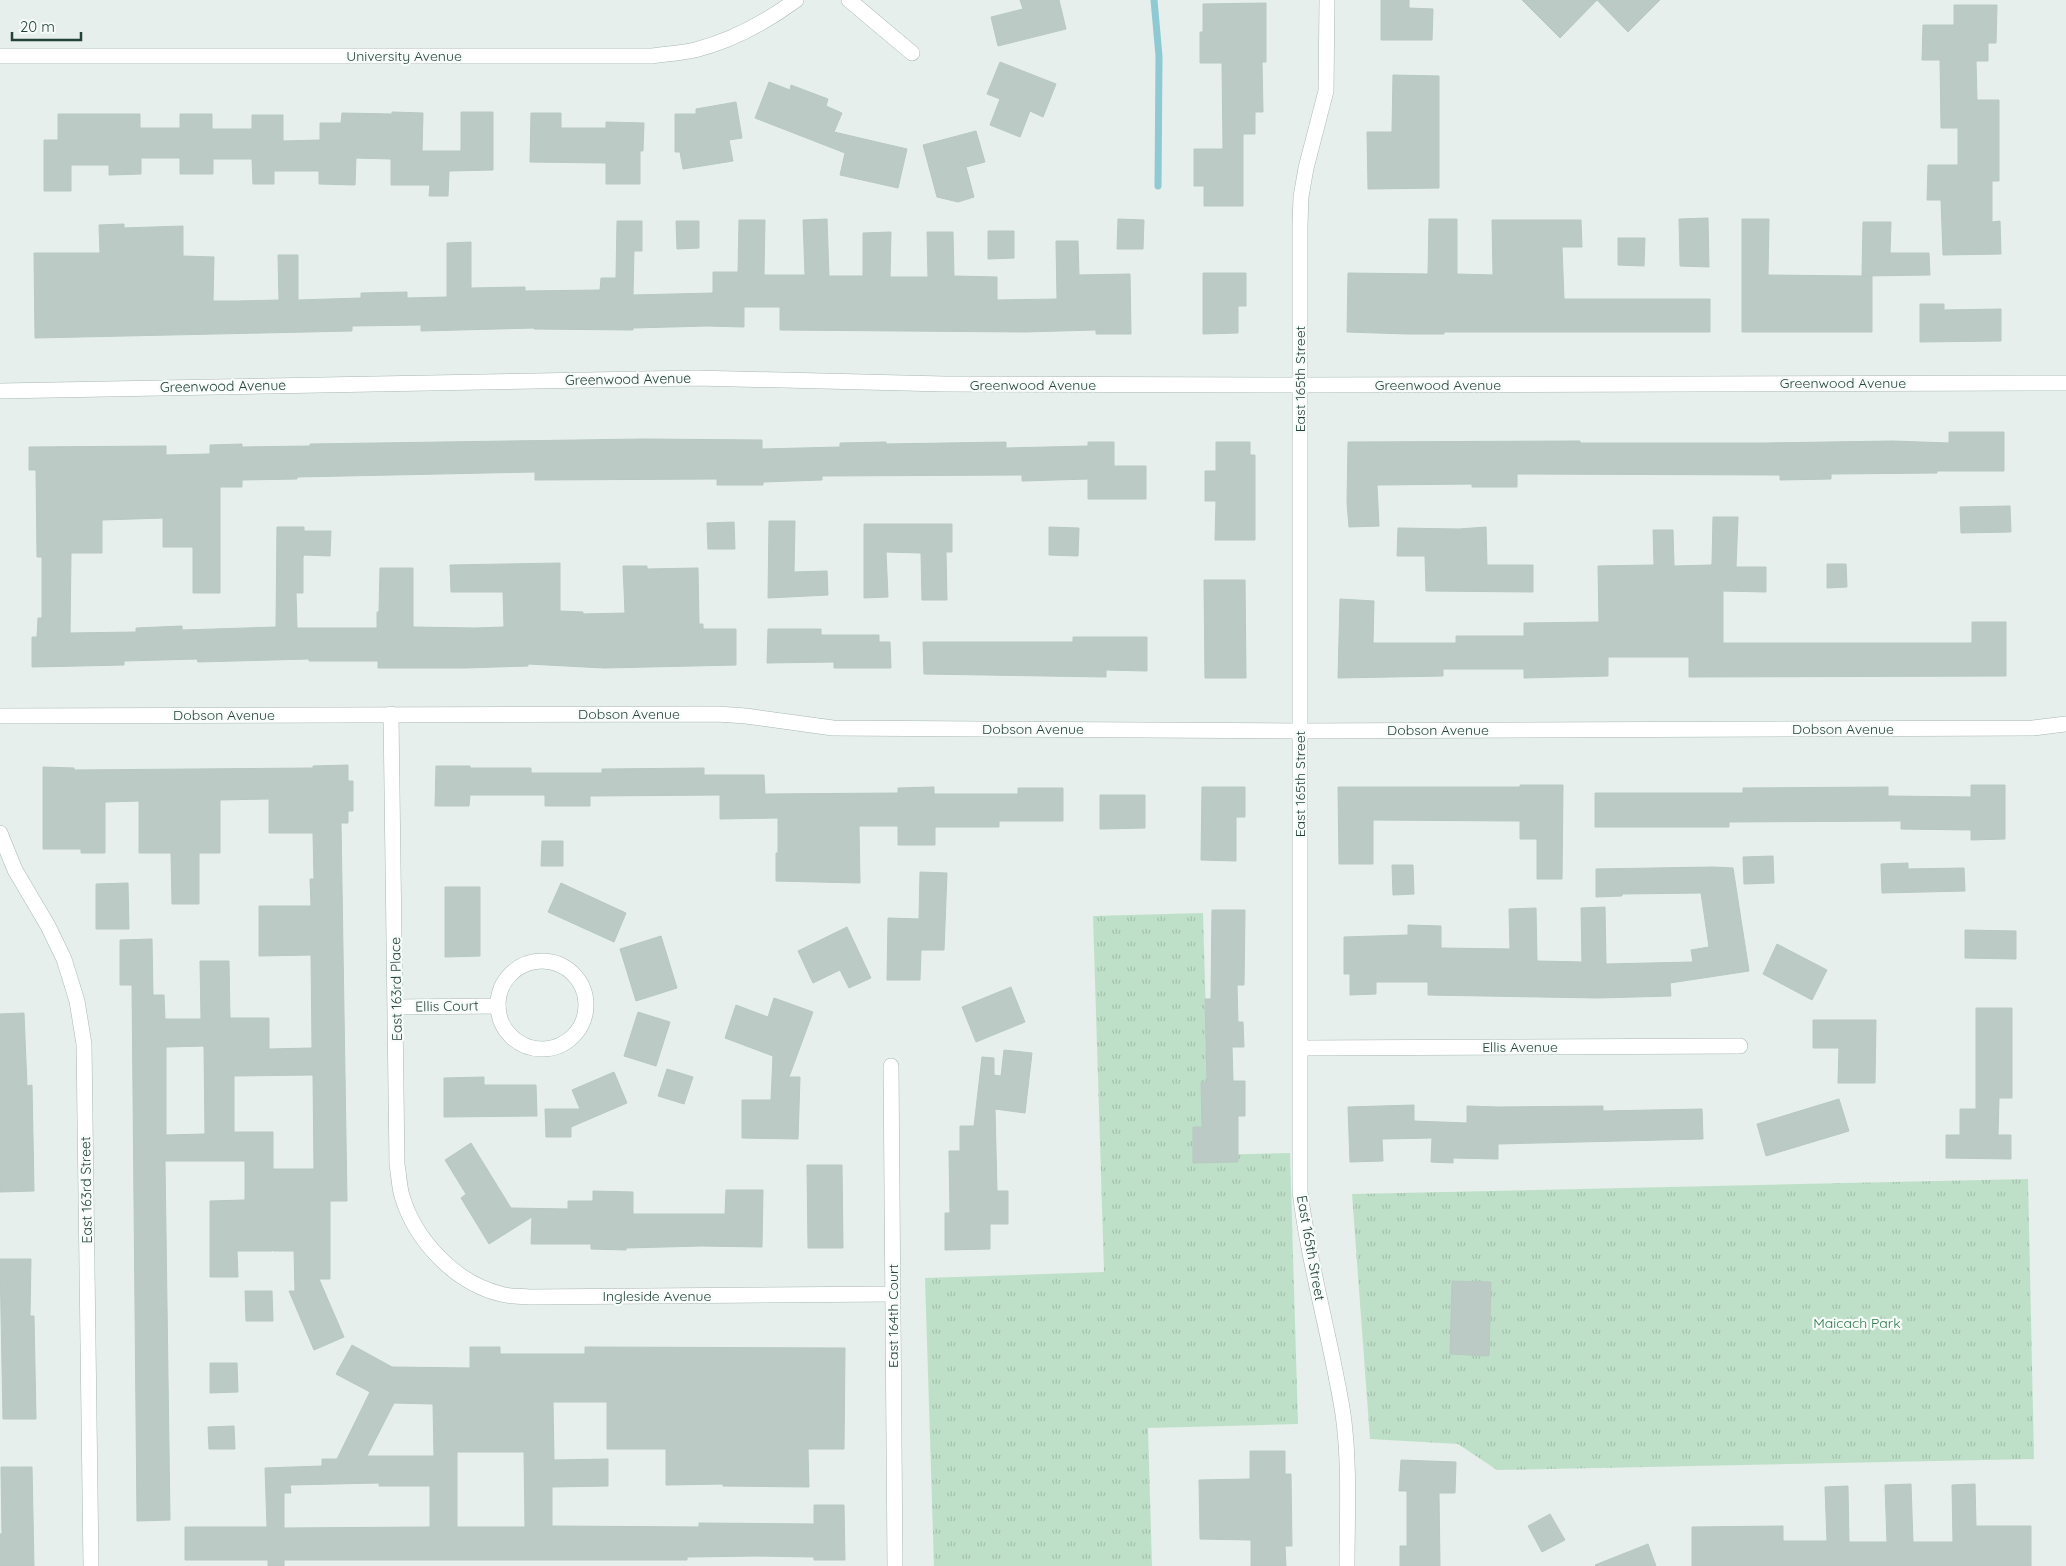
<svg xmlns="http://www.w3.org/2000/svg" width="2066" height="1566" viewBox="0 0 2066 1566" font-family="Quicksand,sans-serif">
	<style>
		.grass { fill: url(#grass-tufts) }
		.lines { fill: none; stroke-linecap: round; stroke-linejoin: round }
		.stream { stroke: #8ec9d4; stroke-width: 7 }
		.building { fill: #bbcac4; stroke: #b8c9c2; fill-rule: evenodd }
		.street-casing { stroke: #a8b8b2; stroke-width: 16 }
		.street { stroke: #fff; stroke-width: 15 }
		.labels { text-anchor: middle; stroke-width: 4.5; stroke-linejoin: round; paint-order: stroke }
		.street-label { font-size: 14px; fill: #24423a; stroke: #f7fbf9 }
		.park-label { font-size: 14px; fill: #2d7a4b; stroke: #f7fbf9 }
	</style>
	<defs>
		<pattern id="grass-tufts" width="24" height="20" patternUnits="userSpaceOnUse" patternTransform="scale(1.25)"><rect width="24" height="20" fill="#bfe0c8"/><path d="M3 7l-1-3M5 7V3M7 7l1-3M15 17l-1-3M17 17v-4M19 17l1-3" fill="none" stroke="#a4c1ad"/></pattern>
	</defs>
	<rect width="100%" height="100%" fill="#e6efeb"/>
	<!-- grass -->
	<g class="grass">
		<polygon points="1203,913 1210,1155 1290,1153 1298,1424 1148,1428 1152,1566 934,1566 925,1278 1104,1272 1093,916"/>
		<polygon points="2028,1179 2034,1459 1497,1470 1458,1444 1370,1439 1352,1194"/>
	</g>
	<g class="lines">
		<!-- stream -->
		<polyline class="stream" points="1154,0 1159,56 1158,186"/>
	</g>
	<!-- building -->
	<g class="building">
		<polygon points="1020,0 1059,0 1066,29 998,46 991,17 1023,9"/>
		<polygon points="1381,0 1409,0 1409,8 1433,9 1432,40 1381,40"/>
		<polygon points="1522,0 1660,0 1628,32 1597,0 1560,38"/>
		<polygon points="1266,3 1266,62 1262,62 1263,112 1255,112 1255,134 1243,134 1243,206 1204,206 1204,186 1194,186 1194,149 1223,149 1222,63 1200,63 1200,32 1203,32 1203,4"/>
		<polygon points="1954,5 1997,5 1996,43 1988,43 1988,61 1976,61 1977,100 1999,100 1999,181 1992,181 1992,222 2000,221 2001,254 1943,255 1941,200 1927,200 1928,165 1958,165 1958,128 1941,128 1940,60 1922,60 1923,25 1954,25"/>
		<polygon points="1000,62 1056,84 1043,117 1030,111 1020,137 990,125 1000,99 987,94"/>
		<polygon points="1393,75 1439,76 1439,188 1368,189 1367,132 1392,132"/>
		<polygon points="769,82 790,90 791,85 828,99 826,106 842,113 834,132 907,149 898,188 840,175 845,153 755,118"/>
		<polygon points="736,102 742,138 729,140 733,161 683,169 680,152 675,152 675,114 696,114 696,109"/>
		<polygon points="392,112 423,113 422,151 461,151 461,112 493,112 493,170 449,171 448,196 429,196 430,185 391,185 391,159 356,158 355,185 319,184 319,171 274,171 274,184 253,184 252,159 213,159 213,174 180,174 180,158 141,158 141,174 109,175 109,165 71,165 71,191 44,191 44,140 58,140 58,114 140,114 140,128 180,128 180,114 212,114 212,129 252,129 252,115 283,115 283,141 320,140 320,123 341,123 342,113 392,114"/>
		<polygon points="531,113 561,113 561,128 606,128 606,122 644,123 643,151 640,151 640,184 606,184 606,163 530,162"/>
		<polygon points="976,131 985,162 966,167 974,197 958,202 937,197 923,145"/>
		<polygon points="1708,218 1709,267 1680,266 1679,219"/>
		<polygon points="827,219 829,276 863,276 863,233 891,232 890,277 928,277 927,232 953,232 954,276 997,277 997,300 1057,299 1056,241 1078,241 1079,275 1130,274 1131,334 1096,334 1096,330 1024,332 780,330 780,307 744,307 744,327 707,326 633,328 633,330 534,329 534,328 421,331 421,325 352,326 352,331 35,338 34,253 100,253 99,225 124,224 124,228 183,226 183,256 214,257 213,301 238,301 279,300 278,255 298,255 298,300 361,298 361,293 407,292 407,298 447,297 447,243 471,242 471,288 525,287 525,291 600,290 601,278 616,278 617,221 642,221 642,251 634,251 633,295 713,293 713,272 738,272 739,220 765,220 764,275 805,275 803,220"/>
		<polygon points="1118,219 1144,220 1143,249 1117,249"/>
		<polygon points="1429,219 1457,219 1457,274 1493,275 1492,220 1581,220 1582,247 1562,247 1564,299 1710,299 1710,332 1444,332 1444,334 1408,334 1347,332 1348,273 1428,274"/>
		<polygon points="1742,219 1769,219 1768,275 1862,276 1863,222 1891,222 1890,253 1929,253 1930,275 1863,276 1872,276 1872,332 1742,332"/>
		<polygon points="676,221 699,221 699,248 677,249"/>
		<polygon points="988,231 1014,231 1014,258 988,259"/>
		<polygon points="1618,238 1645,238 1644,266 1618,265"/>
		<polygon points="1203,273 1246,273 1246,306 1238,306 1238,333 1203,334"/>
		<polygon points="1920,304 1944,304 1944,310 2001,309 2001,341 1920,342"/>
		<polygon points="1949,432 2004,432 2004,471 1937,471 1937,473 1831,474 1831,479 1780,480 1780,475 1517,474 1517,487 1472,487 1472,484 1377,485 1379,526 1349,527 1347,503 1348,442 1580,441 1580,443 1766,443 1893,441 1949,443"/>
		<polygon points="642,439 762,440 762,449 840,447 840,443 886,442 886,444 1006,442 1006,448 1088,446 1088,442 1114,442 1114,466 1146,466 1146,499 1088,499 1088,479 1022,481 1022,475 822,476 822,480 763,482 763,485 717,485 717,479 535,480 535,472 297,477 297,479 242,480 242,487 220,487 220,593 193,593 193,547 163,547 163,518 102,520 102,553 71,553 70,633 136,632 136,628 182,626 182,630 276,627 277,527 304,527 304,531 331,531 330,556 304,555 303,557 303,593 296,593 297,628 377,628 377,612 379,612 380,568 413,568 413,627 475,628 504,627 503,592 451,592 450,565 560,563 560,611 583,612 583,614 625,613 623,566 647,566 647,569 698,568 699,624 703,624 703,629 736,629 736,665 604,668 528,664 528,666 465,668 378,668 378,661 309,661 309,659 198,662 197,659 124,661 124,665 32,667 32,637 37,637 38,618 42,618 42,557 37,557 36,470 29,470 29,447 166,446 166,455 210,454 210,445 242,444 242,447 310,446 310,444"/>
		<polygon points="1216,442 1250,442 1250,455 1255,455 1255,540 1215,540 1216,501 1205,501 1205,471 1216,471"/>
		<polygon points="2010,506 2011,532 1961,533 1960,507"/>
		<polygon points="1713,517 1738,517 1736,567 1766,567 1766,592 1723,591 1723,643 1972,643 1972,622 2006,622 2006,676 1689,677 1689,657 1608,657 1608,676 1524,678 1524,669 1443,669 1443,676 1338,678 1340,599 1374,601 1373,643 1456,643 1456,636 1524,636 1524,623 1599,622 1598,566 1654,565 1653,530 1673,530 1674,566 1711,565 1712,564"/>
		<polygon points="769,521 795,521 794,572 827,571 828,595 768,598"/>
		<polygon points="734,522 735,549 708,549 707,523"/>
		<polygon points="864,524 952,524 952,552 946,552 947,600 922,600 921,553 886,552 888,597 864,598"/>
		<polygon points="1049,527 1079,528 1078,556 1049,555"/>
		<polygon points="1486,527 1487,565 1533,565 1533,592 1426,591 1425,556 1397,556 1398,528 1459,529"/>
		<polygon points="1827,564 1846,564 1847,587 1827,588"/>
		<polygon points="1204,580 1245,580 1246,678 1205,678"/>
		<polygon points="768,629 821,629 821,635 879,635 879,642 890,642 891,668 834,668 834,662 767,663"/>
		<polygon points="1073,637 1147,637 1147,671 1106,670 1106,677 924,674 923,642 1073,642"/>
		<path d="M 348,765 L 348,781 L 353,781 L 353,811 L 348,811 L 348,823 L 341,823 L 347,1201 L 330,1201 L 330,1279 L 319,1279 L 344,1337 L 314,1350 L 289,1291 L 295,1291 L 294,1251 L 273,1251 L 272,1249 L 272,1251 L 237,1251 L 238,1277 L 210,1277 L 210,1201 L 245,1200 L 245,1161 L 165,1161 L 170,1520 L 137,1521 L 132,985 L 120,985 L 120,940 L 152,939 L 153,995 L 164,995 L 165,1019 L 201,1019 L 200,961 L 229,961 L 230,1018 L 269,1018 L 269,1049 L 312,1048 L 311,955 L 259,956 L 259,906 L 311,906 L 310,879 L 314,879 L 313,833 L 269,833 L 269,799 L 220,800 L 220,853 L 199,853 L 199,904 L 172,904 L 171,853 L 139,853 L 139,801 L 105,802 L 105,853 L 81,853 L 81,849 L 43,849 L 43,767 L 74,768 L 74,770 L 313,768 L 313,766 ZM 204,1046 L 205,1134 L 166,1135 L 166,1047 ZM 313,1075 L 314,1169 L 273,1169 L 273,1132 L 234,1132 L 234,1076 Z"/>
		<polygon points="436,766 470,766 470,768 531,768 531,773 602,773 602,769 704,768 704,775 764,775 765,794 898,793 898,788 934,787 934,794 1018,794 1018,788 1063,788 1063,821 999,821 999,827 935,827 935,845 898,845 898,826 859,826 860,883 776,881 776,853 778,853 778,818 720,819 720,795 590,796 590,806 545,806 545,795 470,795 469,806 435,806"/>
		<polygon points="1520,785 1563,785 1562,879 1537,879 1537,839 1520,839 1520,821 1373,820 1373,864 1339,864 1338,787 1520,787"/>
		<polygon points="1971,785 2005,785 2005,839 1971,840 1971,830 1901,829 1901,821 1729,822 1729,827 1595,827 1595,793 1743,793 1743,788 1888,787 1888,796 1971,797"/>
		<polygon points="1202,787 1245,787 1245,817 1236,817 1236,861 1201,860"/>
		<polygon points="1100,795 1145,795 1145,828 1100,829"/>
		<polygon points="542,841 563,841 563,866 541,866"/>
		<polygon points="1773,856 1774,883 1744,884 1743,857"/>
		<polygon points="1908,863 1908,869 1964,868 1965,891 1882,893 1881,864"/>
		<polygon points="1392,865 1413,865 1414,894 1393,895"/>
		<polygon points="1713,867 1733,868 1749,971 1670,983 1671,996 1598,998 1428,995 1428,982 1376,982 1376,994 1350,995 1350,974 1344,974 1344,937 1408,935 1408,925 1441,926 1441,948 1510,949 1509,909 1536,908 1537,961 1582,962 1581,908 1605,907 1606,964 1693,962 1691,950 1709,947 1701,893 1622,894 1622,896 1596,897 1596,869"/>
		<polygon points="920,872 947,873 944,950 921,950 920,980 887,980 888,918 919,919"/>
		<polygon points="128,883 129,929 96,929 96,884"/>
		<polygon points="561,883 626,913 614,942 548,912"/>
		<polygon points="445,887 480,887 480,956 445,957"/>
		<polygon points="1212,910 1245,910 1244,985 1237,985 1238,1022 1243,1022 1244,1047 1232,1047 1233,1081 1245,1081 1245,1116 1238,1116 1238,1162 1193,1163 1193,1127 1202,1127 1201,1082 1207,1082 1205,999 1211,999"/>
		<polygon points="847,927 871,978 849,988 840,970 813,983 798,951"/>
		<polygon points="1965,930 2016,931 2016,959 1965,958"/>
		<polygon points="661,936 677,988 636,1001 620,949"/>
		<polygon points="1777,944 1827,970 1812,1000 1763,974"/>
		<polygon points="1011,987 1025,1022 976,1042 962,1007"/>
		<polygon points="774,998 813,1012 789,1077 800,1077 798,1139 742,1138 742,1100 771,1100 773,1056 725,1038 736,1005 768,1017"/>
		<polygon points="1976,1008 2012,1008 2012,1098 1999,1098 1998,1135 2011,1135 2011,1159 1946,1158 1946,1135 1960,1135 1960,1109 1976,1109"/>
		<polygon points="638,1012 670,1022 656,1066 624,1056"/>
		<polygon points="24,1013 27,1086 32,1085 34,1191 0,1192 0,1014"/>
		<polygon points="1813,1020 1876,1020 1875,1083 1838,1083 1839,1048 1813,1048"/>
		<polygon points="1004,1050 1032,1053 1025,1113 995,1109 997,1191 1008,1191 1008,1224 990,1224 990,1249 945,1250 945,1213 950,1213 949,1151 960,1151 960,1126 974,1126 982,1057 994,1058 994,1075 1001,1076"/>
		<polygon points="667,1069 693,1077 684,1104 658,1096"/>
		<polygon points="614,1072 627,1103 571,1127 571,1137 546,1137 545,1109 580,1109 572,1090"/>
		<polygon points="484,1077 484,1085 536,1085 537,1116 444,1117 444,1078"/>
		<polygon points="1839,1099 1849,1131 1766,1156 1757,1124"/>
		<polygon points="1414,1105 1414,1121 1467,1123 1467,1106 1498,1107 1603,1106 1603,1111 1702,1109 1703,1139 1498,1144 1498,1159 1453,1158 1453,1163 1431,1162 1432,1138 1382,1139 1383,1161 1350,1162 1348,1107"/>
		<polygon points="471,1143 511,1208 568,1209 568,1201 593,1201 593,1191 633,1192 633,1214 725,1214 726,1190 763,1190 762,1247 702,1246 626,1248 626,1250 591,1249 591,1244 531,1244 532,1217 489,1244 461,1198 466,1194 445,1160"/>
		<polygon points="807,1165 842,1165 843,1248 808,1248"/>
		<polygon points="0,1259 31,1259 30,1316 34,1316 36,1419 3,1419"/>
		<polygon points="1452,1281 1491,1282 1489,1356 1450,1354"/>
		<polygon points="245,1291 272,1291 273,1321 246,1321"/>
		<path d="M 352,1345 L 392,1367 L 470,1368 L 470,1347 L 500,1347 L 500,1354 L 585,1354 L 585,1347 L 845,1348 L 844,1449 L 808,1449 L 809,1487 L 723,1486 L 723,1484 L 666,1485 L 666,1449 L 607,1449 L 607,1402 L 553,1402 L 554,1460 L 608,1459 L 608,1486 L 552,1487 L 552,1526 L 699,1527 L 699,1523 L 814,1524 L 814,1505 L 844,1505 L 845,1560 L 814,1560 L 814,1557 L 756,1556 L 687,1557 L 687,1560 L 284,1560 L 284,1566 L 268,1566 L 268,1560 L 185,1560 L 185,1527 L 267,1527 L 265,1468 L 322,1466 L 322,1459 L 337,1459 L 370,1392 L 336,1374 ZM 394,1403 L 433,1404 L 434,1456 L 367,1456 ZM 457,1452 L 524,1452 L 525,1527 L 457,1527 ZM 379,1483 L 379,1486 L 430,1486 L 430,1527 L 284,1528 L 284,1493 L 291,1493 L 290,1485 Z"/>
		<polygon points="210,1363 237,1363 238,1392 210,1393"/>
		<polygon points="234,1426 235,1449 209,1449 208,1427"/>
		<polygon points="1250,1451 1285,1451 1285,1474 1291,1474 1292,1546 1285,1546 1286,1566 1251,1566 1251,1540 1200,1539 1199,1480 1250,1479"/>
		<polygon points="1401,1460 1456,1462 1455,1493 1439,1493 1440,1566 1400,1566 1400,1546 1407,1546 1407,1491 1399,1491"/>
		<polygon points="1,1467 32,1467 34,1566 0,1566 0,1534 2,1534"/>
		<polygon points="1911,1484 1913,1542 1953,1542 1952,1485 1975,1484 1976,1526 2031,1526 2031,1566 1692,1566 1692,1527 1783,1526 1783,1541 1827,1541 1825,1487 1848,1486 1849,1542 1887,1542 1885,1485"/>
		<polygon points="1550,1514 1565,1540 1542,1552 1528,1526"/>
		<polygon points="1648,1544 1656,1566 1596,1566 1595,1565"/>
	</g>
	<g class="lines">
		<!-- street casing -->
		<g class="street-casing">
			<g id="street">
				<polyline points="849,0 912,53"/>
				<path d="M 1327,0 L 1326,91 L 1306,168 L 1301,197 L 1300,225 L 1300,1191 C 1309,1266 1331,1339 1343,1414 C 1350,1464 1347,1516 1347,1566"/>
				<path d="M 0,56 L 652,56 C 666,54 681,53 695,50 C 731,41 766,22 796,0"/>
				<polyline points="0,391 696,378 944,384 1300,385 2066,383"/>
				<path d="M 391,714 L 397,1165 C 399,1175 399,1186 402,1196 C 415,1240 455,1283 501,1294 C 510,1297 522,1296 531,1297 L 893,1294"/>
				<polyline points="0,716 717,714 746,716 833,728 1300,731 2033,728 2066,724"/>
				<polyline points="0,833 15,870 48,926 64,959 77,1001 84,1044 91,1566"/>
				<circle cx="542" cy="1005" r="44"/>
				<polyline points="396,1007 498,1006"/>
				<polyline points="1301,1048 1740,1046"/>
				<polyline points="891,1066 895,1566"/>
			</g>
		</g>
		<!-- street -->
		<use href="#street" class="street"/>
	</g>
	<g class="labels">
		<!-- street labels -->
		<g class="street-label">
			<text x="404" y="61">University Avenue</text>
			<text transform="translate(628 379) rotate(-1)" y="5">Greenwood Avenue</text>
			<text transform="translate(1300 379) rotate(-90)" y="5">East 165th Street</text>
			<text x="1843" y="388">Greenwood Avenue</text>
			<text x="1033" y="390">Greenwood Avenue</text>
			<text x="1438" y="390">Greenwood Avenue</text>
			<text transform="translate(223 386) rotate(-1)" y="5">Greenwood Avenue</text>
			<text x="629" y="719">Dobson Avenue</text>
			<text x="224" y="720">Dobson Avenue</text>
			<text x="1033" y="734">Dobson Avenue</text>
			<text x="1843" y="734">Dobson Avenue</text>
			<text x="1438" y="735">Dobson Avenue</text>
			<text transform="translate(1300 784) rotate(-90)" y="5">East 165th Street</text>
			<text transform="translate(396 989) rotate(-91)" y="5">East 163rd Place</text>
			<text transform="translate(447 1006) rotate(-1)" y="5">Ellis Court</text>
			<text x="1520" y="1052">Ellis Avenue</text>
			<text transform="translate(86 1190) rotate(-91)" y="5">East 163rd Street</text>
			<text transform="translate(1311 1248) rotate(80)" y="5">East 165th Street</text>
			<text x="657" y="1301">Ingleside Avenue</text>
			<text transform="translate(893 1316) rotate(-90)" y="5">East 164th Court</text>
		</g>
		<!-- park labels -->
		<g class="park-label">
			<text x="1857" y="1328">Maicach Park</text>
		</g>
	</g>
	<!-- scale -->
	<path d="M12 32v8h69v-8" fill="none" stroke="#24423a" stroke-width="2.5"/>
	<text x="20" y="32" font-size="15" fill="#24423a" stroke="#f7fbf9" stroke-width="4" paint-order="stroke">20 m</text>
</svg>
